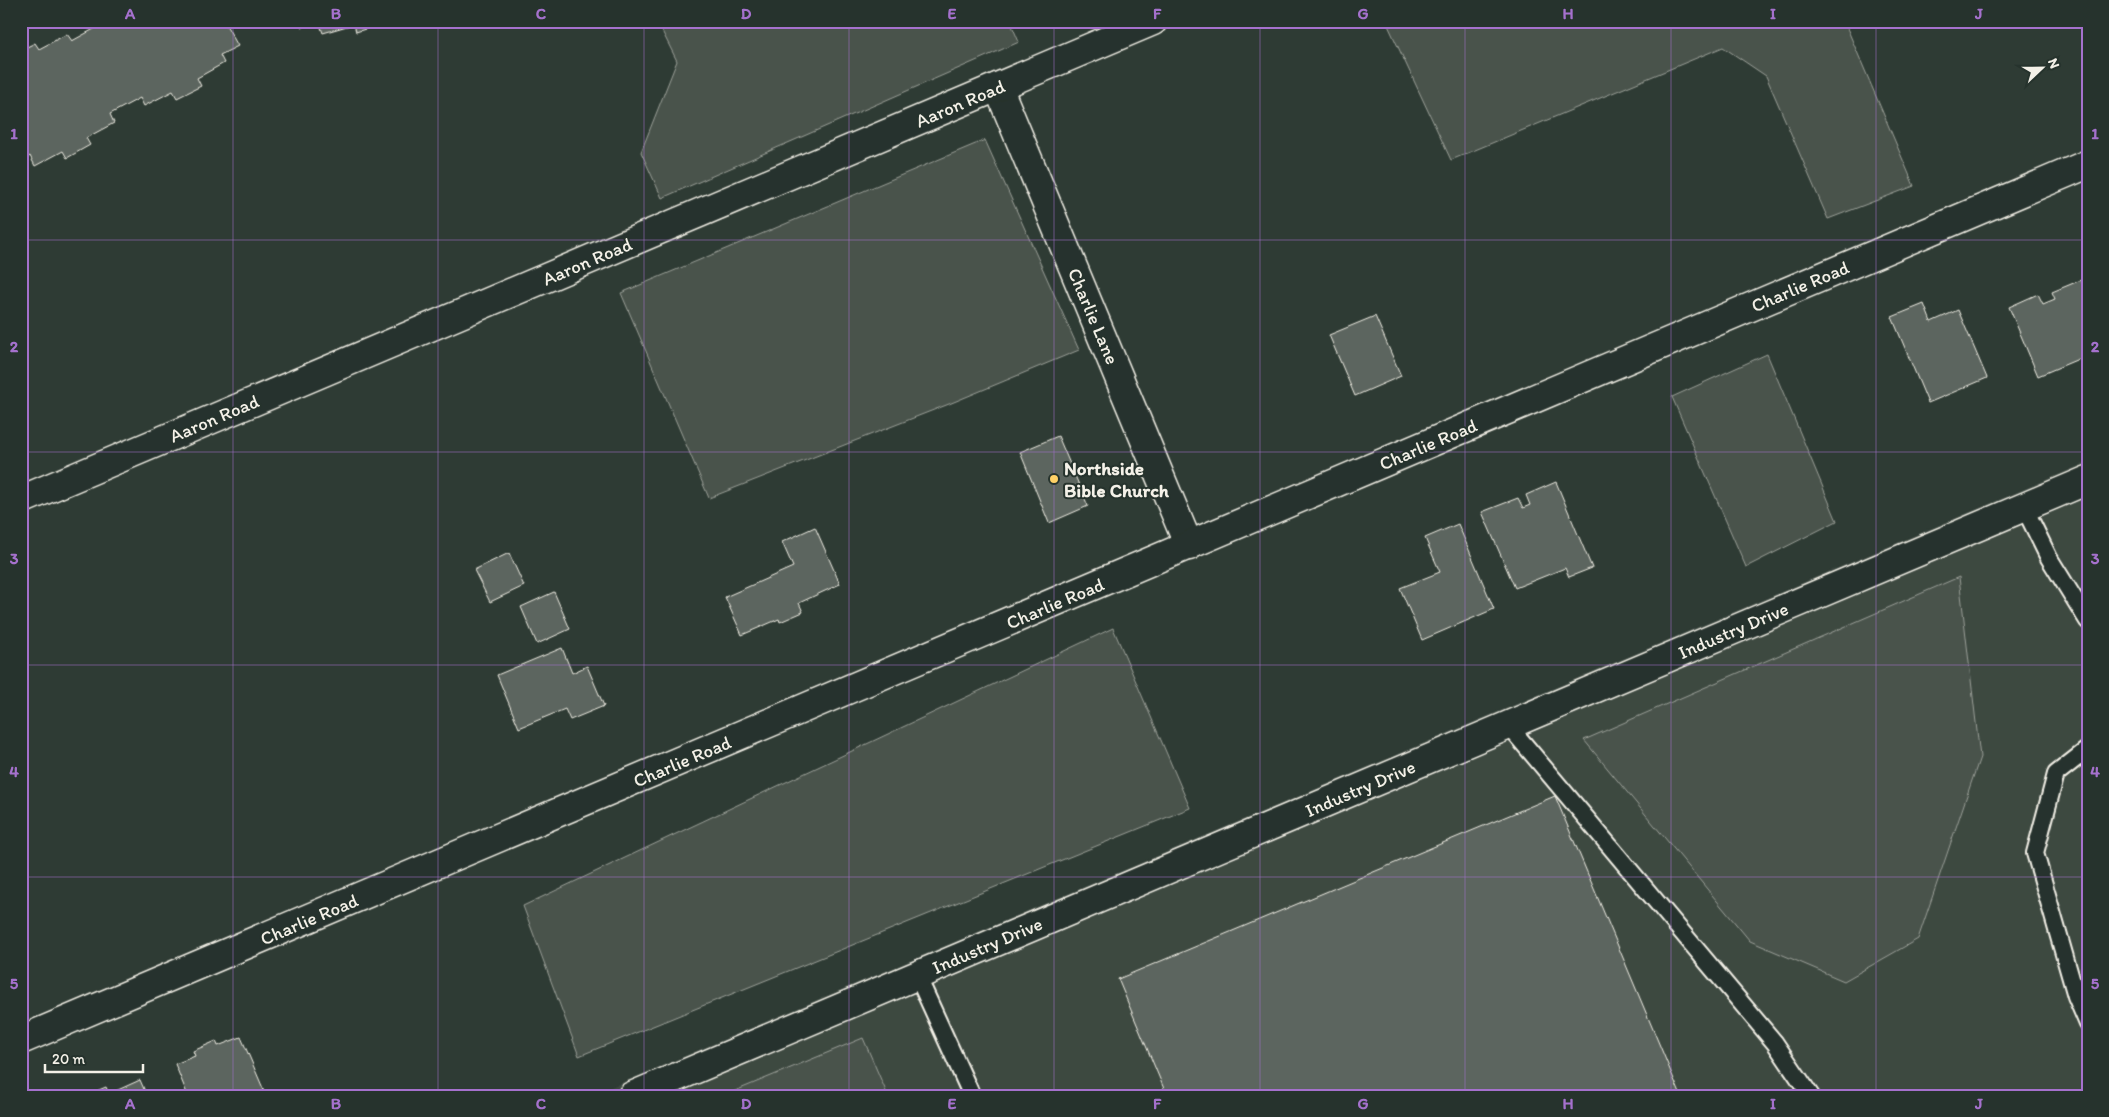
<svg xmlns="http://www.w3.org/2000/svg" width="2109" height="1117" viewBox="0 0 2109 1117" font-family="Itim,sans-serif">
	<style>
		.built { fill: #3c4841; fill-rule: evenodd }
		.green { fill: #48524c; stroke: #9ea29a }
		.building { fill: #5c655e; stroke: #f4f1e8 }
		.lines { fill: none; stroke-linecap: round; stroke-linejoin: round }
		.service-casing { stroke: #f4f1e8; stroke-width: 20 }
		.minor-casing { stroke: #f4f1e8; stroke-width: 31 }
		.service { stroke: #26332d; stroke-width: 16 }
		.minor { stroke: #26332d; stroke-width: 28 }
		.grid { fill: none; stroke: #a571cd; stroke-width: 1; stroke-opacity: 0.55 }
		.poi-dot { fill: #ffd166; stroke: #26332d; stroke-width: 2 }
		.labels { text-anchor: middle; stroke-width: 4; stroke-linejoin: round; paint-order: stroke }
		.street-label { font-size: 19px; fill: #f4f1e8; stroke: #26332d }
		.poi-label { font-size: 19px; font-weight: bold; fill: #f4f1e8; stroke: #26332d; text-anchor: start }
		.neatline { fill: none; stroke: #a571cd; stroke-width: 2 }
		.grid-label { font-size: 16px; text-anchor: middle; font-weight: bold; fill: #a571cd }
	</style>
	<rect width="100%" height="100%" fill="#2e3b34"/>
	<filter id="ink" filterUnits="userSpaceOnUse"><feTurbulence type="fractalNoise" baseFrequency=".02" numOctaves="2"/><feDisplacementMap in="SourceGraphic" scale="10" xChannelSelector="R" yChannelSelector="G"/><feConvolveMatrix kernelMatrix="1 2 1 2 8 2 1 2 1" color-interpolation-filters="sRGB"/></filter>
	<g filter="url(#ink)">
		<!-- built -->
		<path class="built" d="M 2088,462 L 2088,1096 L 888,1096 L 863,1039 L 723,1096 L 590,1096 ZM 1959,577 L 1980,757 L 1918,939 Z"/>
		<!-- green -->
		<g class="green">
			<polygon points="657,21 1010,21 1019,42 662,198 641,152 677,61"/>
			<polygon points="1386,21 1754,21 1755,23 1759,21 1844,21 1914,186 1828,219 1766,76 1723,47 1451,160"/>
			<polygon points="985,140 1079,350 949,404 709,498 621,293"/>
			<polygon points="1767,354 1837,521 1746,567 1672,397"/>
			<polygon points="1959,577 1980,757 1918,939 1844,981 1750,941 1584,740"/>
			<polygon points="1113,628 1190,808 579,1056 523,906"/>
			<polygon points="863,1038 888,1096 723,1096"/>
		</g>
		<!-- building -->
		<g class="building">
			<polygon points="101,21 224,21 238,46 220,55 224,63 197,78 201,86 177,98 173,91 144,106 140,98 110,114 114,123 86,138 90,145 67,158 63,151 35,166 30,156 21,161 21,50 35,43 39,49 67,34 72,41 103,24"/>
			<polygon points="301,21 381,21 381,24 356,32 354,24 323,33 319,22 302,27"/>
			<polygon points="2081,280 2088,298 2088,355 2038,376 2009,307 2038,294 2043,304 2055,299 2052,292"/>
			<polygon points="1924,304 1931,322 1958,310 1987,378 1928,403 1892,317"/>
			<polygon points="1375,316 1401,376 1355,396 1329,335"/>
			<polygon points="1058,436 1088,506 1049,523 1020,452"/>
			<polygon points="1556,482 1592,568 1569,577 1565,568 1515,588 1482,512 1518,498 1523,508 1530,505 1526,495"/>
			<polygon points="1458,524 1494,609 1422,640 1400,588 1440,572 1425,538"/>
			<polygon points="815,527 840,584 799,603 803,612 780,622 779,619 742,635 725,597 793,567 782,542"/>
			<polygon points="509,553 524,586 490,602 474,570"/>
			<polygon points="554,592 570,629 537,644 521,607"/>
			<polygon points="562,648 572,673 587,666 604,706 570,720 565,709 519,728 497,675"/>
			<polygon points="1555,796 1681,1096 1167,1096 1118,979"/>
			<polygon points="241,1037 265,1093 259,1096 188,1096 175,1064 195,1056 193,1051 216,1041 218,1046"/>
			<polygon points="140,1080 147,1096 96,1096 94,1092 106,1087 109,1094"/>
		</g>
		<g class="lines">
			<!-- service casing -->
			<g class="service-casing">
				<g id="service">
					<polyline points="2024,507 2049,558 2088,621"/>
					<polyline points="1508,725 1775,1043 1811,1096"/>
					<polyline points="2088,749 2056,774 2035,853 2076,996 2088,1024"/>
					<polyline points="917,975 972,1096"/>
				</g>
			</g>
			<!-- minor casing -->
			<g class="minor-casing">
				<g id="minor">
					<polyline points="998,87 1189,546"/>
					<polyline points="21,500 1153,21"/>
					<polyline points="21,1040 2088,164"/>
					<polyline points="632,1096 2088,480"/>
				</g>
			</g>
			<!-- service -->
			<use href="#service" class="service"/>
			<!-- minor -->
			<use href="#minor" class="minor"/>
		</g>
	</g>
	<!-- grid -->
	<path class="grid" d="M 233,21 L 233,1096M 438,21 L 438,1096M 644,21 L 644,1096M 849,21 L 849,1096M 1054,21 L 1054,1096M 1260,21 L 1260,1096M 1465,21 L 1465,1096M 1671,21 L 1671,1096M 1876,21 L 1876,1096M 21,240 L 2088,240M 21,452 L 2088,452M 21,665 L 2088,665M 21,877 L 2088,877"/>
	<!-- markers -->
	<circle class="poi-dot" cx="1054" cy="479" r="5"/>
	<g class="labels">
		<!-- street labels -->
		<g class="street-label">
			<text transform="translate(960 103) rotate(-23)" y="7">Aaron Road</text>
			<text transform="translate(587 261) rotate(-23)" y="7">Aaron Road</text>
			<text transform="translate(1800 286) rotate(-23)" y="7">Charlie Road</text>
			<text transform="translate(1094 316) rotate(67)" y="7">Charlie Lane</text>
			<text transform="translate(214 418) rotate(-23)" y="7">Aaron Road</text>
			<text transform="translate(1428 444) rotate(-23)" y="7">Charlie Road</text>
			<text transform="translate(1055 603) rotate(-23)" y="7">Charlie Road</text>
			<text transform="translate(1733 630) rotate(-23)" y="7">Industry Drive</text>
			<text transform="translate(682 761) rotate(-23)" y="7">Charlie Road</text>
			<text transform="translate(1360 788) rotate(-23)" y="7">Industry Drive</text>
			<text transform="translate(309 919) rotate(-23)" y="7">Charlie Road</text>
			<text transform="translate(987 945) rotate(-23)" y="7">Industry Drive</text>
		</g>
		<!-- poi labels -->
		<g class="poi-label">
			<text x="1064" y="475">Northside<tspan x="1064" dy="22">Bible Church</tspan></text>
		</g>
	</g>
	<!-- margin -->
	<rect width="2109" height="1117" fill="none" stroke="#26332d" stroke-width="55"/>
	<!-- north arrow -->
	<g transform="translate(2042 68) rotate(68)" stroke="#26332d" stroke-width="4" paint-order="stroke">
	<path d="M0-4L9 19L0 12L-9 19Z" fill="#f4f1e8"/>
	<text y="-8" font-size="14" font-weight="bold" text-anchor="middle" fill="#f4f1e8">N</text>
	</g>
	<!-- scale -->
	<path d="M45 1064v8h98v-8" fill="none" stroke="#f4f1e8" stroke-width="2.5"/>
	<text x="52" y="1064" font-size="15" fill="#f4f1e8" stroke="#26332d" stroke-width="4" paint-order="stroke">20 m</text>
	<rect x="28" y="28" width="2054" height="1062" class="neatline"/>
	<g class="grid-label">
		<text x="130" y="19">A</text>
		<text x="336" y="19">B</text>
		<text x="541" y="19">C</text>
		<text x="746" y="19">D</text>
		<text x="952" y="19">E</text>
		<text x="1157" y="19">F</text>
		<text x="1363" y="19">G</text>
		<text x="1568" y="19">H</text>
		<text x="1773" y="19">I</text>
		<text x="1979" y="19">J</text>
		<text x="14" y="139">1</text>
		<text x="2095" y="139">1</text>
		<text x="14" y="352">2</text>
		<text x="2095" y="352">2</text>
		<text x="14" y="564">3</text>
		<text x="2095" y="564">3</text>
		<text x="14" y="777">4</text>
		<text x="2095" y="777">4</text>
		<text x="14" y="989">5</text>
		<text x="2095" y="989">5</text>
		<text x="130" y="1109">A</text>
		<text x="336" y="1109">B</text>
		<text x="541" y="1109">C</text>
		<text x="746" y="1109">D</text>
		<text x="952" y="1109">E</text>
		<text x="1157" y="1109">F</text>
		<text x="1363" y="1109">G</text>
		<text x="1568" y="1109">H</text>
		<text x="1773" y="1109">I</text>
		<text x="1979" y="1109">J</text>
	</g>
</svg>
